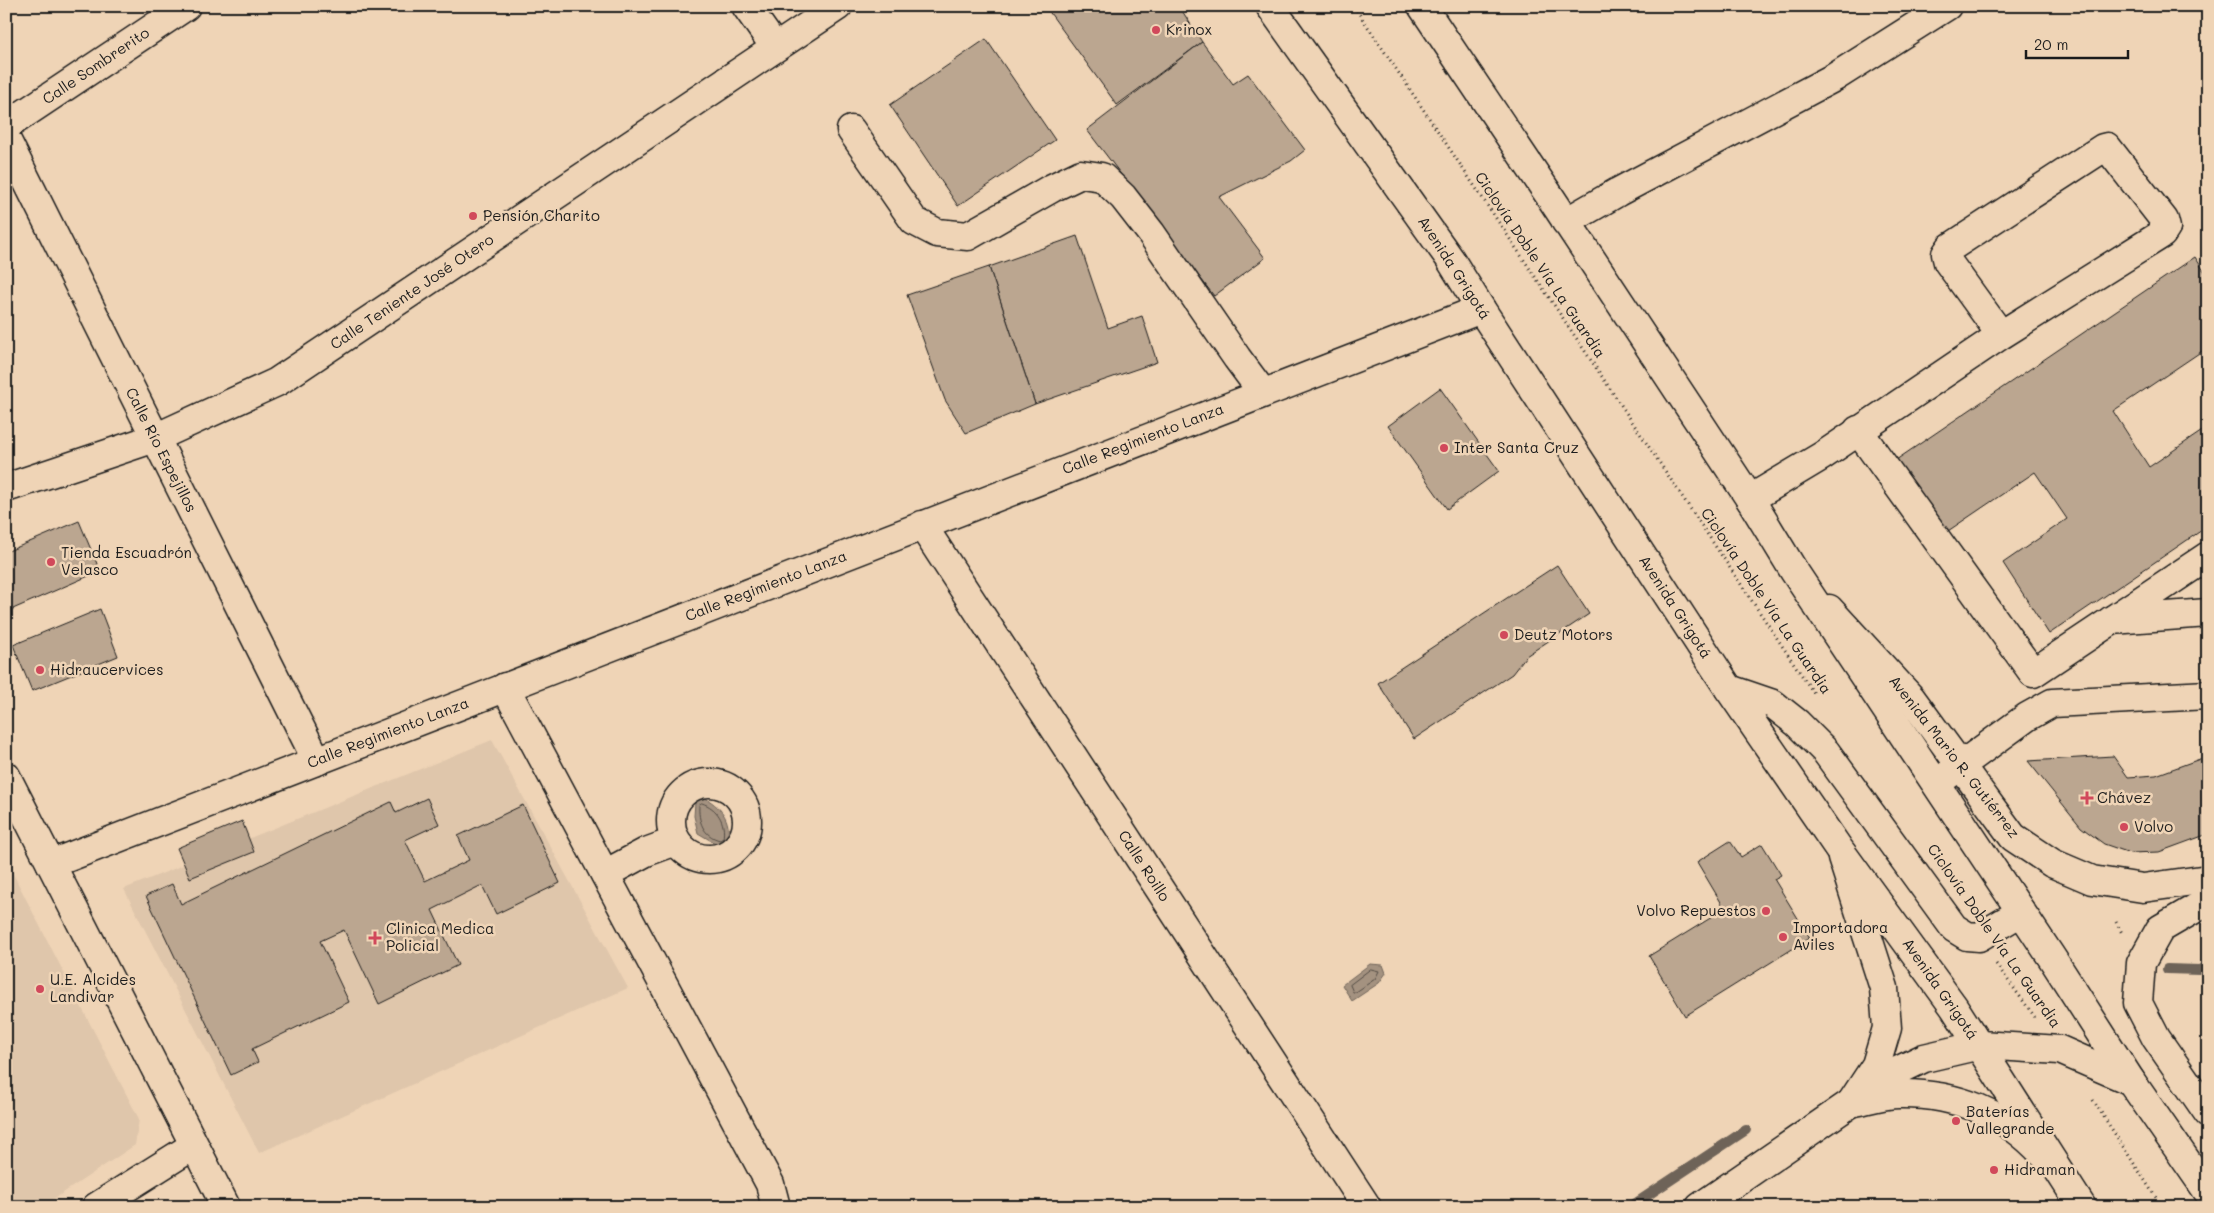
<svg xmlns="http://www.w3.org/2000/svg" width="2214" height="1213" viewBox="0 0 2214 1213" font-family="Mali,sans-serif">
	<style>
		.built { fill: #dfc6ab }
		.water { fill: #a49280; stroke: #6e6358 }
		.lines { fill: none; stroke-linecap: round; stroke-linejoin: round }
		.shore { stroke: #524b44; stroke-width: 1 }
		.stream { stroke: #6e6358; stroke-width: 10 }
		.building { fill: #bba690; stroke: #1c1c1c }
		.minor-casing { stroke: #1c1c1c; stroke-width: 31 }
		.major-casing { stroke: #1c1c1c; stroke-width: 31 }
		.path { stroke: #1c1c1c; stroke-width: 3; stroke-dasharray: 1 4; stroke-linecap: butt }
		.minor { stroke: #efd4b6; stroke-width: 28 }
		.major { stroke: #efd4b6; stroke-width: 28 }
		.poi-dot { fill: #d1495b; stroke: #efd4b6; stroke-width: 2 }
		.labels { text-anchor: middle; stroke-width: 5; stroke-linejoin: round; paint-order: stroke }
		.poi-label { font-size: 15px; fill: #1c1c1c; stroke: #efd4b6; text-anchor: start }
		.street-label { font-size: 15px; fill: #1c1c1c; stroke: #efd4b6 }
	</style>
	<rect width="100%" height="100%" fill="#efd4b6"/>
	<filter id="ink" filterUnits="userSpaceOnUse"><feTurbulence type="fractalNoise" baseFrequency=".02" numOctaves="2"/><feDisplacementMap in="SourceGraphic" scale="10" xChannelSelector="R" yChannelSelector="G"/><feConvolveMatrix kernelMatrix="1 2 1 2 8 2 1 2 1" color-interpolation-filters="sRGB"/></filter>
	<g filter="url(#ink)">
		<!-- built -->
		<g class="built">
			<polygon points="492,740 628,988 259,1153 124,889"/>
			<polygon points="6,860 139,1119 135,1145 42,1207 6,1207"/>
		</g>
		<!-- water -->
		<g class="water">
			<path d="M 702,796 C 721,807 731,818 728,841 L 720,846 L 698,833 L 694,816 L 695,802 Z"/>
			<polygon points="1370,964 1383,965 1386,973 1379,983 1352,1001 1342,985"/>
		</g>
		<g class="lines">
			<!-- shore -->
			<g class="shore">
				<path d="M 702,803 C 717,808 726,822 723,838 L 720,840 C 703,836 698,821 699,805 Z"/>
				<polygon points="1371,969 1379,971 1375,979 1356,992 1353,992 1350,985"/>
			</g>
			<!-- stream -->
			<g class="stream">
				<polyline points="2167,969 2199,970 2208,966"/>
				<polyline points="1630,1207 1746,1130"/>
			</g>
		</g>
		<!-- building -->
		<g class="building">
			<polygon points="1045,6 1179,6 1202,42 1117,105"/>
			<polygon points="986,39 1055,140 958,206 890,105"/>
			<polygon points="1202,42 1233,84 1248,74 1305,150 1291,161 1219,197 1265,258 1214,296 1087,130"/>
			<polygon points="1077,236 1108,328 1142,316 1157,362 1035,404 989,267"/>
			<polygon points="2195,257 2208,277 2208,347 2113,411 2149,467 2208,427 2208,526 2049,634 2003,563 2067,519 2035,472 1945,533 1896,460"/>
			<polygon points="989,267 1035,404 966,433 945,400 907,295"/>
			<polygon points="1440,388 1499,471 1447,509 1388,426"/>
			<polygon points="79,521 100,571 6,612 6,552"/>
			<polygon points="1557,565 1589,614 1526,656 1512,674 1414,739 1378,683"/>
			<polygon points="100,609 118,656 32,691 13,645"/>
			<polygon points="2113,756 2128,777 2156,775 2208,756 2208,834 2159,852 2130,853 2104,844 2081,827 2028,761"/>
			<polygon points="427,798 439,824 405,840 425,881 469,860 458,836 523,805 560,883 496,914 482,885 432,910 458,965 379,1004 344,930 320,941 349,1002 252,1049 258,1062 231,1075 146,896 172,884 181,904 391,802 396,813"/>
			<polygon points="242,821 254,852 190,878 177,848"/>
			<polygon points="1730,841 1741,857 1762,844 1781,875 1774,879 1810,938 1685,1016 1649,956 1725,909 1697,862"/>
		</g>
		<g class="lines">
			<!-- minor casing -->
			<g class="minor-casing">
				<g id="minor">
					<polyline points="746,6 775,47"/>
					<polyline points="6,126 186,6"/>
					<polyline points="851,130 914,221 937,233 968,236 1052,188 1081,174 1102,177 1123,197 1151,233 1237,358 1263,393"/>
					<polyline points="6,139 317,761"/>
					<polyline points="1566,222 1618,192 1835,77 1947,6"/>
					<polyline points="1858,430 2033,673 2208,556"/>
					<polyline points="6,488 155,438 277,382 838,6"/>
					<polyline points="1750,499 1822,456 2001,335 2162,234 2166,228 2164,220 2107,147 2103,148 1951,247 1946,254 1948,262 2001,335"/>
					<polyline points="922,525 1367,1207"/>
					<polyline points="1829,609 1911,698 2013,837 2052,863 2092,880 2143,888 2208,879"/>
					<polyline points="2112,620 2208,613"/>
					<polyline points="505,687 770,1184 776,1207"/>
					<polyline points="6,776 226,1207"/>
					<polyline points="1945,777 2027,717 2052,703 2208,695"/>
					<circle cx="709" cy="821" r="38"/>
					<polyline points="51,864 1481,309"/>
					<polyline points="605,874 646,852 676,841"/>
					<polyline points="2208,901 2160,929 2141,963 2138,1003 2156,1038 2208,1113"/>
					<path d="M 1851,1103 C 1866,1100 1884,1094 1899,1094 C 1955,1093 2006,1113 2043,1154"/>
					<polyline points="96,1207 193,1146"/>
					<polyline points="1700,1207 1851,1103 1876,1065 1887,1028 1884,988 1842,857"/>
				</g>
			</g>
			<!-- major casing -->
			<g class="major-casing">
				<g id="major">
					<polyline points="1270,6 1450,259 1481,309 1729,689 1839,849 1954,1007 2082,1207"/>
					<polyline points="1422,6 1549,195 1750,499 1794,571 2052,958 2131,1081 2208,1192"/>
					<polyline points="1729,689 1773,704 1797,723 1826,752 1954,928 1967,936 1979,937 2021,912"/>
					<polyline points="1851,1103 1885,1077 1924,1058 1980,1045 2060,1050 2131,1081"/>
				</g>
			</g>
			<!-- path -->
			<g class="path">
				<polyline points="1354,6 1815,695"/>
				<polyline points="2116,922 2122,933"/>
				<polyline points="1996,964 2035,1017"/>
				<polyline points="2093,1100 2162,1207"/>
			</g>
			<!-- minor -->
			<use href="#minor" class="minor"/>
			<!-- major -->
			<use href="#major" class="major"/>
		</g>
	</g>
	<!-- markers -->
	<g class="poi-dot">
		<circle cx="1156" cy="30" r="5"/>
		<circle cx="473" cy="216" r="5"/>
		<circle cx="1444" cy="448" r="5"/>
		<circle cx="51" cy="562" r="5"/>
		<circle cx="1504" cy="635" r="5"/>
		<circle cx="40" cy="670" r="5"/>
		<path d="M2084.5 790.5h5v5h5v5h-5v5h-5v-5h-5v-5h5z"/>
		<circle cx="2124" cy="827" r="5"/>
		<circle cx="1766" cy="911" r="5"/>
		<circle cx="1783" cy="937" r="5"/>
		<path d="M372.5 930.5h5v5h5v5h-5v5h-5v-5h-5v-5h5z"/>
		<circle cx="40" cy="989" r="5"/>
		<circle cx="1956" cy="1121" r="5"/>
		<circle cx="1994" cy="1170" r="5"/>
	</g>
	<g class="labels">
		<!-- poi labels -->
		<g class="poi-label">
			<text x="1166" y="35">Krinox</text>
			<text x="483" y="221">Pensión Charito</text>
			<text x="1454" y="453">Inter Santa Cruz</text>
			<text x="61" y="558">Tienda Escuadrón<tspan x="61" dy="17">Velasco</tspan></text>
			<text x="1514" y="640">Deutz Motors</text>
			<text x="50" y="675">Hidraucervices</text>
			<text x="2097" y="803">Chávez</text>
			<text x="2134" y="832">Volvo</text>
			<text x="1756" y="916" text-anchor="end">Volvo Repuestos</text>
			<text x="1793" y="933">Importadora<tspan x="1793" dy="17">Aviles</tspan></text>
			<text x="386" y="934">Clinica Medica<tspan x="386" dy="17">Policial</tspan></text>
			<text x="50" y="985">U.E. Alcides<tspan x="50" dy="17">Landivar</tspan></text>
			<text x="1966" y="1117">Baterías<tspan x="1966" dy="17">Vallegrande</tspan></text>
			<text x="2004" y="1175">Hidraman</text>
		</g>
		<!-- street labels -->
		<g class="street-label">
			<text transform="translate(96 66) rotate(-34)" y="5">Calle Sombrerito</text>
			<text transform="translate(1540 265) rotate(56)" y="5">Ciclovía Doble Vía La Guardia</text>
			<text transform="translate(1454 268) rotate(57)" y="5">Avenida Grigotá</text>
			<text transform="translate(412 292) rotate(-34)" y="5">Calle Teniente José Otero</text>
			<text transform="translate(1143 439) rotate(-21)" y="5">Calle Regimiento Lanza</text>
			<text transform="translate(161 450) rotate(63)" y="5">Calle Río Espejillos</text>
			<text transform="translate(766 586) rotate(-21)" y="5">Calle Regimiento Lanza</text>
			<text transform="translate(1766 601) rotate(56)" y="5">Ciclovía Doble Vía La Guardia</text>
			<text transform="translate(1675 607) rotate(57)" y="5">Avenida Grigotá</text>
			<text transform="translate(388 733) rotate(-21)" y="5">Calle Regimiento Lanza</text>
			<text transform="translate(1954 757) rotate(52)" y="5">Avenida Mario R. Gutiérrez</text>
			<text transform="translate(1144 866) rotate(57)" y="5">Calle Roillo</text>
			<text transform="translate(1994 936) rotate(55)" y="5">Ciclovía Doble Vía La Guardia</text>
			<text transform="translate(1940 989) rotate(55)" y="5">Avenida Grigotá</text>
		</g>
	</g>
	<!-- margin -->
	<rect width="2214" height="1213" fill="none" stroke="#efd4b6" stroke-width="25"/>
	<rect x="12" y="12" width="2189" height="1188" fill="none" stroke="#1c1c1c" stroke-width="2" filter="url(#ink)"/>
	<!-- scale -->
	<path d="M2026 50v8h102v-8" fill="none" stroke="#1c1c1c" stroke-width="2.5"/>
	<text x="2034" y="50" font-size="15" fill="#1c1c1c" stroke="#efd4b6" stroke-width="4" paint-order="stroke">20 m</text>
</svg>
